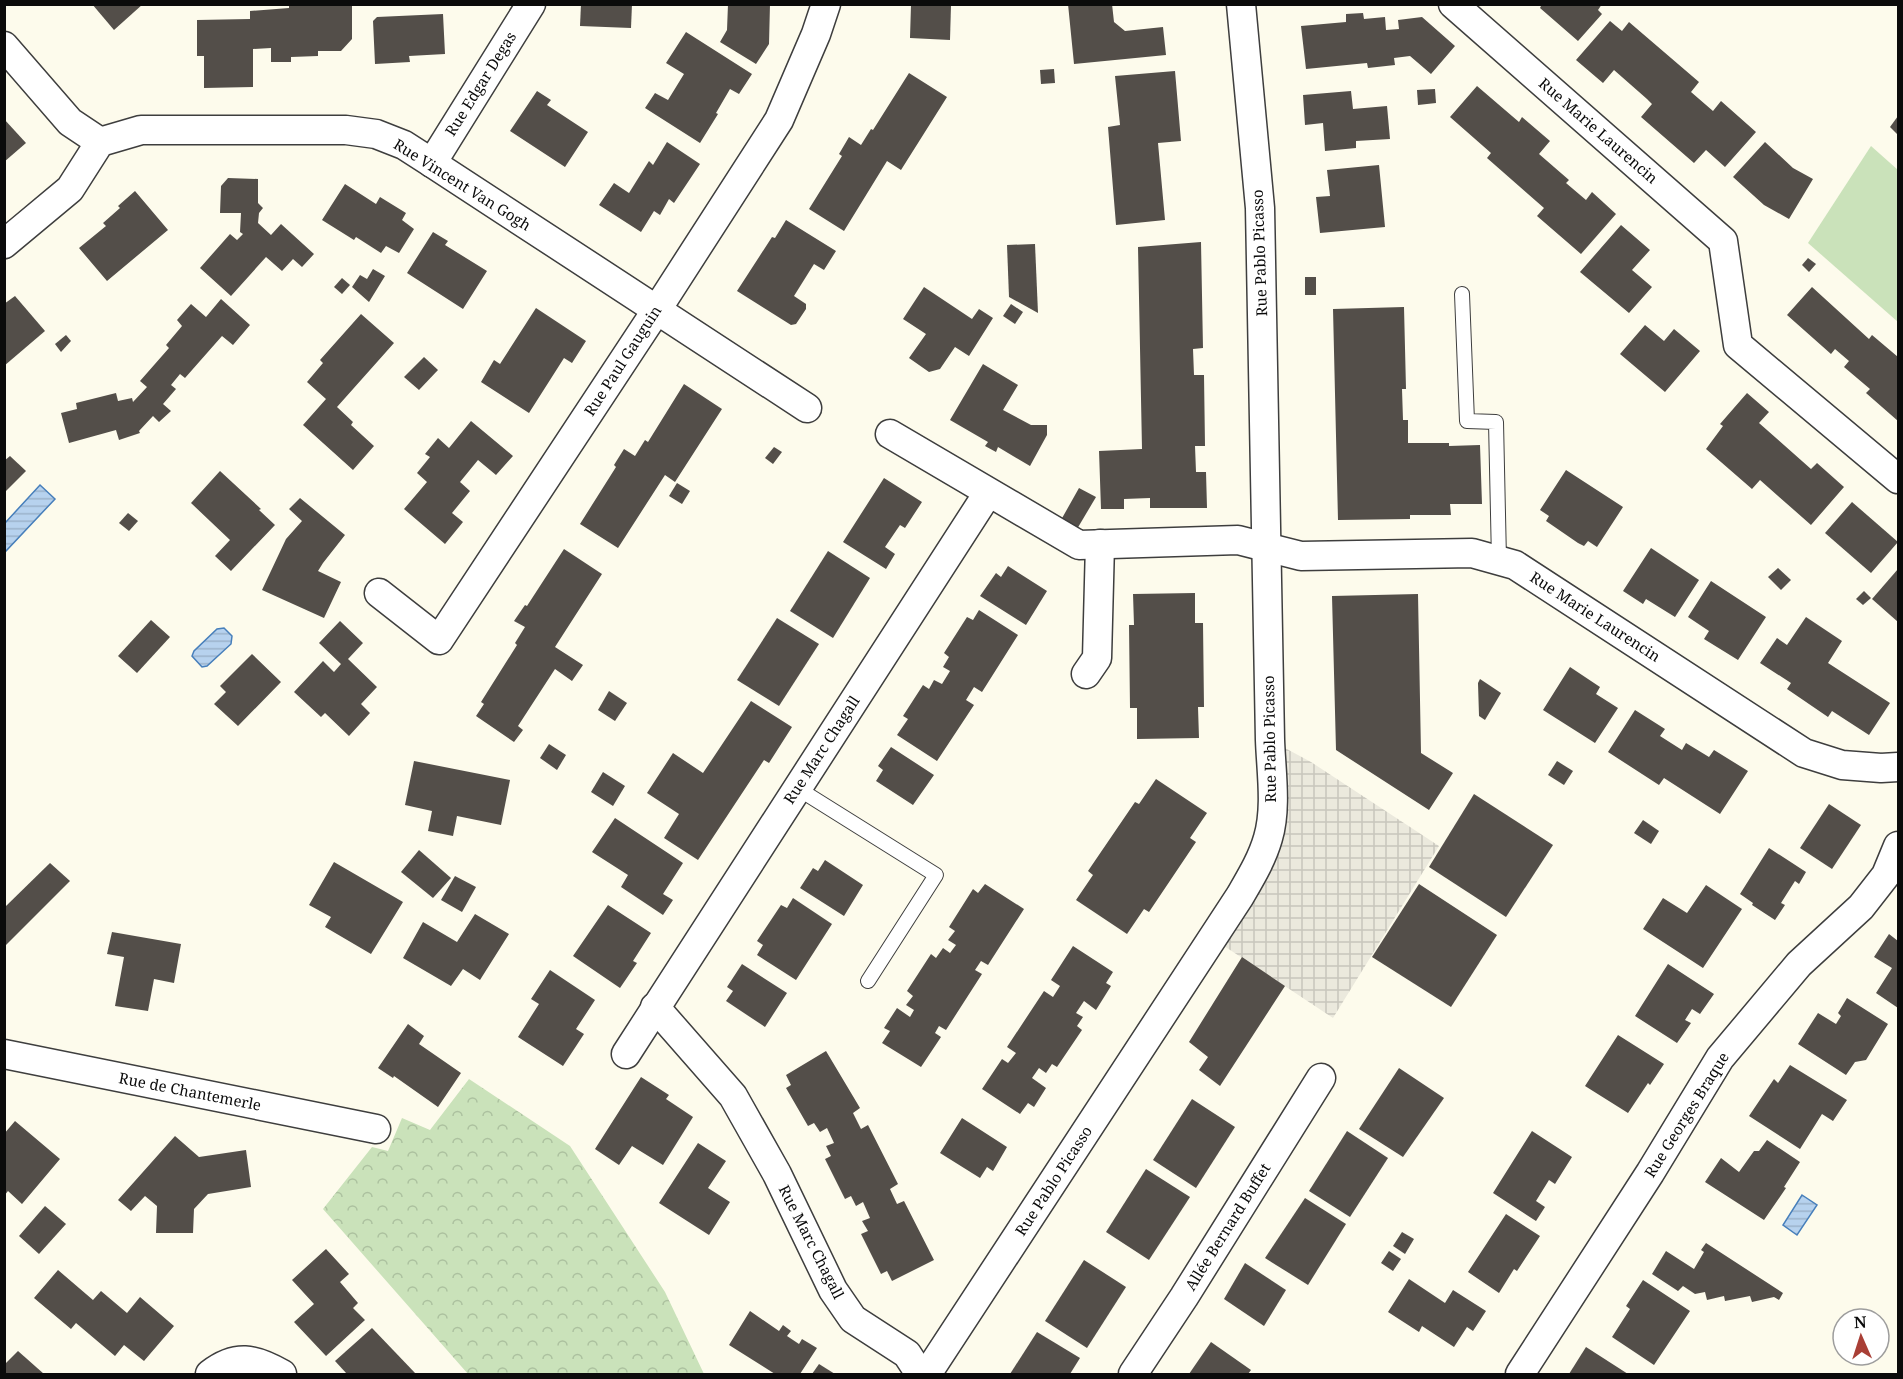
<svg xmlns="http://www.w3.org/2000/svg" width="1903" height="1379" viewBox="0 0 1903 1379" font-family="'Noto Serif',serif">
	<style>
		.park { fill: url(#park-crowns) }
		.garden { fill: #cae2ba }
		.plaza { fill: url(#plaza-grid) }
		.water { fill: url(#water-rules); stroke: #477fbb; stroke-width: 1.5 }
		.building { fill: #534e49 }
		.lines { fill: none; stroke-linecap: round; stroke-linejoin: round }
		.lane-casing { stroke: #3e3e3e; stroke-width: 16 }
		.street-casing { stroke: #3e3e3e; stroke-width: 31 }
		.lane { stroke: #fff; stroke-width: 14 }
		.street { stroke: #fff; stroke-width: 28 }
		.labels { text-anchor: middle; stroke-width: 6; stroke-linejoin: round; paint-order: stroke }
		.street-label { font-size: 15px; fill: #0b0b0b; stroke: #fff }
	</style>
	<defs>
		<pattern id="park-crowns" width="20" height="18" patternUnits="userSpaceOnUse" patternTransform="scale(1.5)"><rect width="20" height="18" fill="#cae2ba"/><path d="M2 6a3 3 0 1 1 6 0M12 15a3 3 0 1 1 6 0" fill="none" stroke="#acc19f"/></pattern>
		<pattern id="plaza-grid" width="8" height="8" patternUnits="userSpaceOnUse" patternTransform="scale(1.5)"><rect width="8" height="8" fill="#ebe9dd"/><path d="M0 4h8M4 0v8" fill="none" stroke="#c8c6bc"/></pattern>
		<pattern id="water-rules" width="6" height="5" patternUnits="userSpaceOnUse" patternTransform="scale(1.5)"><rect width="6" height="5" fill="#b7d2ee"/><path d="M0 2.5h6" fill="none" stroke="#9cb3cb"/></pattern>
	</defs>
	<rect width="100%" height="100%" fill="#fdfbec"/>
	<!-- park -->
	<polygon class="park" points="469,1079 570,1146 665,1292 704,1374 468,1374 323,1209 372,1147 388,1151 402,1118 430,1130"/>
	<!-- garden -->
	<polygon class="garden" points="1871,146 1898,170 1898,322 1808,243"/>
	<!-- plaza -->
	<polygon class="plaza" points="1270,740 1311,762 1439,846 1333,1018 1212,938 1255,872"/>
	<!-- water -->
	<g class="water">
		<polygon points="40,485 55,499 5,552 5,523"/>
		<polygon points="224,628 232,636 231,644 207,666 202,667 192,656 194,651 217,629"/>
		<polygon points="1802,1195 1817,1205 1797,1235 1783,1225"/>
	</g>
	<!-- building -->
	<g class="building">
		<polygon points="92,4 143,4 114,30"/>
		<polygon points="289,4 352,4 352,39 341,51 318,51 318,56 291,57 291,62 271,62 271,48 253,49 253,87 204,88 204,56 197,56 197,20 250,19 250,11 289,8"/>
		<polygon points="581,4 632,4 631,28 580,26"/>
		<polygon points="728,4 770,4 769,44 756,64 720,42 727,30"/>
		<polygon points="1068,4 1112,4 1114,22 1125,31 1163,27 1166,55 1074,64"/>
		<polygon points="1542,4 1602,4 1598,10 1602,14 1578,41 1540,8"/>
		<polygon points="911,5 951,5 950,40 910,38"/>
		<polygon points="1363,13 1364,19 1385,17 1386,30 1399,29 1398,20 1422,17 1455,46 1431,74 1410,56 1394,58 1395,65 1368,68 1367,63 1306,69 1301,26 1346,22 1346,14"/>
		<polygon points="443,14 445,54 409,56 410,62 375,64 373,21 377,17"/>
		<polygon points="1610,21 1622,31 1629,22 1699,82 1691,92 1713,111 1721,101 1756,132 1725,167 1706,150 1694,163 1641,117 1652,104 1647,99 1614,70 1603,83 1576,60"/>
		<polygon points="686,32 752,74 739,94 730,89 716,113 718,114 700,143 645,108 655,93 668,100 684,74 666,63"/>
		<polygon points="1054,69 1055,83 1041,84 1040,70"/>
		<polygon points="1175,71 1181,141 1158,143 1165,220 1116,225 1108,127 1120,125 1115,76"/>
		<polygon points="909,73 947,97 901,170 887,161 844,231 809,209 842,156 839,154 849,137 861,145 871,129 873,130"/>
		<polygon points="1477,86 1519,122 1522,117 1550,141 1539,154 1569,180 1566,183 1586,200 1592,192 1616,214 1581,254 1537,216 1544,208 1487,158 1491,153 1450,117"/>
		<polygon points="1435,89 1436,103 1418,105 1417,90"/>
		<polygon points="537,91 551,100 547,105 588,132 565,167 510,131"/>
		<polygon points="1351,91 1353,109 1387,106 1390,139 1356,141 1356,148 1325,151 1323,123 1305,125 1303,95"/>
		<polygon points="1898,116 1898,135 1890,127"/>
		<polygon points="4,119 26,143 4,162"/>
		<polygon points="667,142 700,164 674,203 669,199 660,215 654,211 641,232 599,205 614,183 629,193 649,161 653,165"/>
		<polygon points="1765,142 1793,168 1813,179 1789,219 1764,205 1733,177"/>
		<polygon points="1379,165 1385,227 1320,233 1316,197 1330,196 1327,170"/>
		<polygon points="228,178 258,179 258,203 263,208 259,213 258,223 271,235 281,224 314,254 302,267 293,259 282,271 266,257 231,296 200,268 230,234 237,240 243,234 240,232 241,213 220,213 221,186"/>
		<polygon points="345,184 376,204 380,197 406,213 402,220 414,229 399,253 386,246 381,253 356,237 354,240 322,220"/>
		<polygon points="135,191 168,230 107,281 79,248 106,226 103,223 120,208 118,206"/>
		<polygon points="786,220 836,251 824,270 814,264 794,296 806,304 806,309 796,324 791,325 737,291 772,237 775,238"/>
		<polygon points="1621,225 1650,250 1632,270 1652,287 1629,313 1580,272"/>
		<polygon points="433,232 448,241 445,245 487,271 463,309 407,273"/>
		<polygon points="1201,242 1203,348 1193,349 1194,375 1204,375 1205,446 1195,446 1196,472 1206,472 1207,508 1150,508 1150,498 1124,499 1124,509 1101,509 1099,451 1142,449 1138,247"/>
		<polygon points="1035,244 1038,313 1009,297 1007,245"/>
		<polygon points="1808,258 1816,264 1809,272 1802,265"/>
		<polygon points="373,269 385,276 369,302 352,287 360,275 367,279"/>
		<rect x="1305" y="277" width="11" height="18"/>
		<polygon points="342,278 350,285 342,294 334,287"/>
		<polygon points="924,287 972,319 979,309 993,318 969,356 955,347 940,369 929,372 909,358 926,334 903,319"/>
		<polygon points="1812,287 1869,339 1872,335 1898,357 1898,421 1866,393 1870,389 1844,367 1849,361 1835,349 1831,354 1787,315"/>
		<polygon points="15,296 45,331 4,366 4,304"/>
		<polygon points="221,299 250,325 233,345 222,336 185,378 180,374 171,385 176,389 163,404 171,411 159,422 153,416 139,431 140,433 119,440 116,430 69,443 61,413 77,409 76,403 116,393 118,401 132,398 133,402 147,387 140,381 169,348 166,345 182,326 177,320 191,304 206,317"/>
		<polygon points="1011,304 1023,312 1015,324 1003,316"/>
		<polygon points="1404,307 1406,389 1402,389 1403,420 1408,420 1408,443 1449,443 1449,446 1480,445 1482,504 1450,504 1451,515 1410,515 1410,519 1338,520 1333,309"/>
		<polygon points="536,308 586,341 572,363 564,358 529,413 481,382 494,360 500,364"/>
		<polygon points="361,314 394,343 337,407 353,422 351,425 374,446 353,470 303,425 326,399 307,382 323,363 320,360"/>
		<polygon points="1645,325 1664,341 1674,329 1700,351 1665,392 1620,354"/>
		<polygon points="66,335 71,341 61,352 55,344"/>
		<polygon points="424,357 438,370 419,390 404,377"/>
		<polygon points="983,364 1018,385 1003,410 1031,425 1047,425 1047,435 1030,466 998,447 996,452 985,446 988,442 950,420"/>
		<polygon points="684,384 722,409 675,482 665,475 618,548 580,524 616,467 614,465 624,449 635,456 645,440 648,442"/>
		<polygon points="1747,393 1769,412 1759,423 1811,469 1817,463 1844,487 1811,525 1760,480 1752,489 1706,449 1723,426 1720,424"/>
		<polygon points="471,421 513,456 496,475 478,460 460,482 470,491 452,513 463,522 445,544 404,509 427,482 417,473 430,457 425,454 438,438 449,448"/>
		<polygon points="774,447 782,452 773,464 765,458"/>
		<polygon points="10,456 26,471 4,493 4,461"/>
		<polygon points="1566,470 1623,507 1597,547 1588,541 1584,546 1578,543 1546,521 1549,516 1540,510"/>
		<polygon points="220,471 261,509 259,510 275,525 231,571 215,556 230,540 191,503"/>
		<polygon points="884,478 922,502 905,528 900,525 885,547 895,554 886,569 843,542"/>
		<polygon points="677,483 690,491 682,504 669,496"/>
		<polygon points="1079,488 1096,497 1077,529 1061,520"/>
		<polygon points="300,498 345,535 323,563 318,571 341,582 324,618 262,590 286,539 302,521 289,509"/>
		<polygon points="1852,502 1898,542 1871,573 1825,533"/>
		<polygon points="128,513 138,521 129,531 119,523"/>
		<polygon points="1651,548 1699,580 1675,617 1646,599 1643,604 1623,591"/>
		<polygon points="564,549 602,574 555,647 583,665 572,681 555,669 518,726 523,730 514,742 476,716 484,704 481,702 517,645 515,643 525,627 514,621 525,605 527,606"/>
		<polygon points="828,551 870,578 833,638 790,611"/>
		<polygon points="1008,566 1047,591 1026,625 980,596 996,573 1001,577"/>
		<polygon points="1778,568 1791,580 1781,590 1768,577"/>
		<polygon points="1898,569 1898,622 1872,599"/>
		<polygon points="1711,581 1766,617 1738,660 1704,639 1709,631 1688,617"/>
		<polygon points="1864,591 1871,598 1863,605 1856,599"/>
		<polygon points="1195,593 1195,623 1203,623 1204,707 1198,707 1199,738 1137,739 1137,708 1130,708 1129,625 1134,625 1133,594"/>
		<polygon points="1418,594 1421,753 1453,773 1429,810 1336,750 1332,596"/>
		<polygon points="979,610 1018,635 982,692 974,687 966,700 974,705 937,761 897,735 908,719 903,716 923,685 929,689 934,680 942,684 950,671 943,667 949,657 944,653 967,617 973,620"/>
		<polygon points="1806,617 1842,641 1828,663 1890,703 1869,735 1832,711 1828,717 1787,689 1791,683 1760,663 1777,638 1787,645"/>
		<polygon points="777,618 819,644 779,706 737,680"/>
		<polygon points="151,620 170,637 137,673 118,656"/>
		<polygon points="340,621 363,643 348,659 377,687 361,704 370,713 349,736 325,713 321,717 294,692 323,661 334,672 341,664 319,643"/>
		<polygon points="252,654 281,682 238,726 214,704 226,692 220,686"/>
		<polygon points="1570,667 1600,687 1596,694 1618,708 1595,743 1543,710"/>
		<polygon points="1480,679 1501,693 1485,720 1479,716 1478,683"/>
		<polygon points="609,691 627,703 615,721 598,710"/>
		<polygon points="751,701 792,727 769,763 764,760 698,860 664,838 679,814 647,793 673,753 703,773"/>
		<polygon points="1635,710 1665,729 1660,736 1682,750 1686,743 1709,757 1714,750 1748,771 1720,814 1664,778 1659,785 1608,752"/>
		<polygon points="549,744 566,755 557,770 540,758"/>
		<polygon points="891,747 934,775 913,805 876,781 883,770 878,766"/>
		<polygon points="414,761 510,780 501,825 457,816 453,836 428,831 432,811 405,805"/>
		<polygon points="1557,761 1573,771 1564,785 1548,775"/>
		<polygon points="603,772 625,786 613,806 591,792"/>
		<polygon points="1156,779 1207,813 1190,838 1196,842 1149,912 1144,909 1127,934 1076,900 1093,875 1088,871 1135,802 1139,804"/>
		<polygon points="1474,794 1553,845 1506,917 1429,867"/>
		<polygon points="1829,804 1861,825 1832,869 1800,848"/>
		<polygon points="615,818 683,863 663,894 673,900 663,915 621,887 628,875 592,852"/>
		<polygon points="1643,820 1659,831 1651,844 1634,833"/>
		<polygon points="1769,848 1806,872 1799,884 1795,881 1781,903 1785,905 1775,920 1752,905 1753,903 1740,894"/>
		<polygon points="419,850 451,878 433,898 401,872"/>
		<polygon points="825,860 863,885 844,916 800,888 813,868 818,871"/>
		<polygon points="334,862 403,902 371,954 325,927 331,917 309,905"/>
		<polygon points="50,863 70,881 5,946 5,907"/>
		<polygon points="455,876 476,887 462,912 441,900"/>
		<polygon points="985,884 1024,909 988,965 981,961 975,970 982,974 946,1030 939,1026 935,1033 941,1037 921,1067 882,1043 890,1031 884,1028 897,1008 910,1017 914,1010 906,1005 913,996 907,991 931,954 936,958 943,948 950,953 956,945 948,940 955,931 949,927 973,889 978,893"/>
		<polygon points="1419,884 1497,935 1451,1007 1372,957"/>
		<polygon points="1706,885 1742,909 1703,968 1643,929 1663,898 1687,913"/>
		<polygon points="793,898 832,924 796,980 757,955 763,945 757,941 781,905 787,908"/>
		<polygon points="608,905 651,933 633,961 637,963 620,988 573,956"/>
		<polygon points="475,914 509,934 480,980 463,969 451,986 403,958 423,922 457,942"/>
		<polygon points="112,932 181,944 174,983 154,979 148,1011 115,1006 124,957 107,954"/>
		<polygon points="1889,934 1898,941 1898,1008 1876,993 1892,968 1874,957"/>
		<polygon points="1073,946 1113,972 1106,983 1111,986 1096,1010 1084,1001 1076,1013 1083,1017 1077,1026 1082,1030 1057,1067 1052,1064 1046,1073 1039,1068 1032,1078 1046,1088 1034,1107 1028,1103 1020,1114 982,1089 1002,1059 1008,1063 1016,1053 1007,1047 1044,991 1053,997 1060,986 1051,980"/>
		<polygon points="1242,957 1285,986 1220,1086 1199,1070 1208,1057 1189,1042"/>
		<polygon points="742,964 787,993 765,1027 726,1001 733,991 727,987"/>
		<polygon points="1668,964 1714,994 1700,1014 1692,1009 1685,1020 1691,1023 1677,1043 1635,1016"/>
		<polygon points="550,970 595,1000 576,1029 584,1034 563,1066 518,1037 539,1004 531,999"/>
		<polygon points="1847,998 1888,1024 1866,1060 1855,1062 1846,1075 1798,1044 1818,1013 1836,1024 1841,1016 1838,1013"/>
		<polygon points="408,1024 424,1036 419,1044 461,1073 438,1107 394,1076 393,1078 378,1068"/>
		<polygon points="1618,1035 1664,1064 1650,1085 1648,1083 1628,1113 1585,1086"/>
		<polygon points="826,1051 860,1108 853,1113 861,1129 868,1125 898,1184 890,1189 897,1204 904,1201 934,1260 892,1281 887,1271 881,1274 861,1234 868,1231 862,1221 870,1218 863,1202 856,1206 851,1196 845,1199 825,1159 831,1156 826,1146 834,1143 827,1128 820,1132 814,1123 808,1126 786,1088 791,1085 786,1075"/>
		<polygon points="1790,1065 1847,1100 1833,1121 1822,1114 1800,1149 1749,1116 1774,1079 1778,1083"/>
		<polygon points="1399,1068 1444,1098 1403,1157 1359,1129"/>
		<polygon points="641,1077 669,1095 666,1099 693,1117 663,1165 632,1146 619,1165 595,1149"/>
		<polygon points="1192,1099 1235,1127 1196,1188 1153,1160"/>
		<polygon points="962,1118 1007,1147 993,1171 987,1167 980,1178 940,1153"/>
		<polygon points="15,1121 60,1159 22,1204 8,1191 4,1196 4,1134"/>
		<polygon points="1347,1131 1388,1158 1350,1217 1309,1191"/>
		<polygon points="1532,1131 1572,1157 1555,1184 1549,1180 1536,1201 1545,1207 1536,1221 1493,1193"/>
		<polygon points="175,1136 199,1157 246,1150 251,1187 208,1194 194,1209 193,1233 156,1233 157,1206 145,1196 131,1211 118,1200"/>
		<polygon points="1767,1140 1800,1162 1784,1187 1786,1188 1764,1220 1705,1182 1721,1158 1739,1172 1754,1151 1759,1151"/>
		<polygon points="698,1143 726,1161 708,1188 730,1202 709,1235 659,1203"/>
		<polygon points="1146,1169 1190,1197 1149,1260 1106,1232"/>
		<polygon points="1305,1198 1346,1224 1308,1285 1265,1258"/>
		<polygon points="45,1206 66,1224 39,1254 19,1236"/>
		<polygon points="1506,1214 1540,1236 1517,1271 1514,1269 1499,1293 1468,1272"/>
		<polygon points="1402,1232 1414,1239 1405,1254 1393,1246"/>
		<polygon points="1706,1243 1783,1293 1779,1300 1774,1297 1752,1302 1750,1296 1725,1301 1724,1296 1707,1300 1705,1292 1695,1294 1683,1286 1678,1291 1652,1274 1666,1251 1694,1269 1704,1252 1701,1250"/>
		<polygon points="326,1249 349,1274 340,1282 358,1303 353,1308 365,1320 326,1356 294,1322 314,1304 292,1280"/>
		<polygon points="1389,1251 1401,1259 1393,1271 1381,1263"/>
		<polygon points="1084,1260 1126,1287 1087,1348 1045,1321"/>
		<polygon points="1245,1263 1286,1290 1264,1326 1224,1299"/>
		<polygon points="58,1270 93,1300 101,1291 127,1313 140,1297 174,1326 144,1361 124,1345 115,1356 76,1323 71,1329 34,1298"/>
		<polygon points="1409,1279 1445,1303 1453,1290 1486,1311 1473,1331 1467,1327 1454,1347 1422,1326 1419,1332 1388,1312"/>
		<polygon points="1643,1280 1690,1311 1654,1365 1612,1337 1630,1309 1626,1306"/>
		<polygon points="750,1311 779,1331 783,1325 791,1331 787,1336 799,1344 802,1339 817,1348 800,1374 775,1374 729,1345"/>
		<polygon points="372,1328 416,1374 347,1374 335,1361"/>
		<polygon points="1037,1332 1080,1358 1070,1374 1010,1374"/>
		<polygon points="1211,1342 1251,1370 1248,1374 1189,1374"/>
		<polygon points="1586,1347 1628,1374 1569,1374"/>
		<polygon points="18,1351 44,1374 4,1374 4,1365"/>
		<polygon points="819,1364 835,1374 812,1374"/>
	</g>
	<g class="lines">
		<!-- lane casing -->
		<g class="lane-casing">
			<g id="lane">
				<polyline points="1462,294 1467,421 1496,422 1499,560"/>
				<polyline points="797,788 936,875 868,981"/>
			</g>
		</g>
		<!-- street casing -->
		<g class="street-casing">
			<g id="street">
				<polyline points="1453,4 1723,241 1738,345 1898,479"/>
				<polyline points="4,46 70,122 100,142"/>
				<polyline points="432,163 531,4"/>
				<polyline points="4,244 70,189 100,142 141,130 346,130 376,134 404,145 432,163 807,408"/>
				<polyline points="890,434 1079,545 1238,540 1301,556 1472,553 1515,565 1804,753 1842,765 1881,768 1898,767"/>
				<polyline points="379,593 439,640 656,311 779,120 816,34 826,4"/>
				<polyline points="1086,674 1097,658 1100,544"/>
				<polyline points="655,1007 733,1096 777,1174 833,1290 853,1319 907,1354 920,1374"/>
				<polyline points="4,1054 376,1129"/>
				<polyline points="626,1054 988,493"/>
				<path d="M 210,1374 C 236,1354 254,1358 282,1374"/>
				<path d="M 927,1374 L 1240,896 C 1251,877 1262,859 1268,838 C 1277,808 1271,770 1270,740 L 1260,208 L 1241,4"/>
				<polyline points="1133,1374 1184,1297 1321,1078"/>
				<polyline points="1520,1374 1650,1173 1720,1058 1799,964 1861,907 1886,875 1898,846"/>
			</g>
		</g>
		<!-- lane -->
		<use href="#lane" class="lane"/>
		<!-- street -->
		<use href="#street" class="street"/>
	</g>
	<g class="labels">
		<!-- street labels -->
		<g class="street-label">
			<text transform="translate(481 84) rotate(-58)" y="5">Rue Edgar Degas</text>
			<text transform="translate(1598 131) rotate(41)" y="5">Rue Marie Laurencin</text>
			<text transform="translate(462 185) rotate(32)" y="5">Rue Vincent Van Gogh</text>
			<text transform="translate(1260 253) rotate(-92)" y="5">Rue Pablo Picasso</text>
			<text transform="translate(623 361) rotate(-57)" y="5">Rue Paul Gauguin</text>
			<text transform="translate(1595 617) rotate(33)" y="5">Rue Marie Laurencin</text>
			<text transform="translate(1270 739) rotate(-91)" y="5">Rue Pablo Picasso</text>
			<text transform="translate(822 750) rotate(-57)" y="5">Rue Marc Chagall</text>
			<text transform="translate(190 1092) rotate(11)" y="5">Rue de Chantemerle</text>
			<text transform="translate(1687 1115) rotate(-58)" y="5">Rue Georges Braque</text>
			<text transform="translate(1054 1181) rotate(-57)" y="5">Rue Pablo Picasso</text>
			<text transform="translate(1228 1227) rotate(-58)" y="5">Allée Bernard Buffet</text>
			<text transform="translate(811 1242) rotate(63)" y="5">Rue Marc Chagall</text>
		</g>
	</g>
	<!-- border -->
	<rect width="1903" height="1379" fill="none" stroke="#0b0b0b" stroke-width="12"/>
	<!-- north arrow -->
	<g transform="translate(1861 1337) rotate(357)"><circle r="28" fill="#ffffff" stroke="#9d9d9d" stroke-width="1.5"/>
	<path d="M0-4.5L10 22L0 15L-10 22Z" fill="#a93f36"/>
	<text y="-9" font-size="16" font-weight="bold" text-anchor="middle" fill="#0b0b0b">N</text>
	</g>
</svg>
